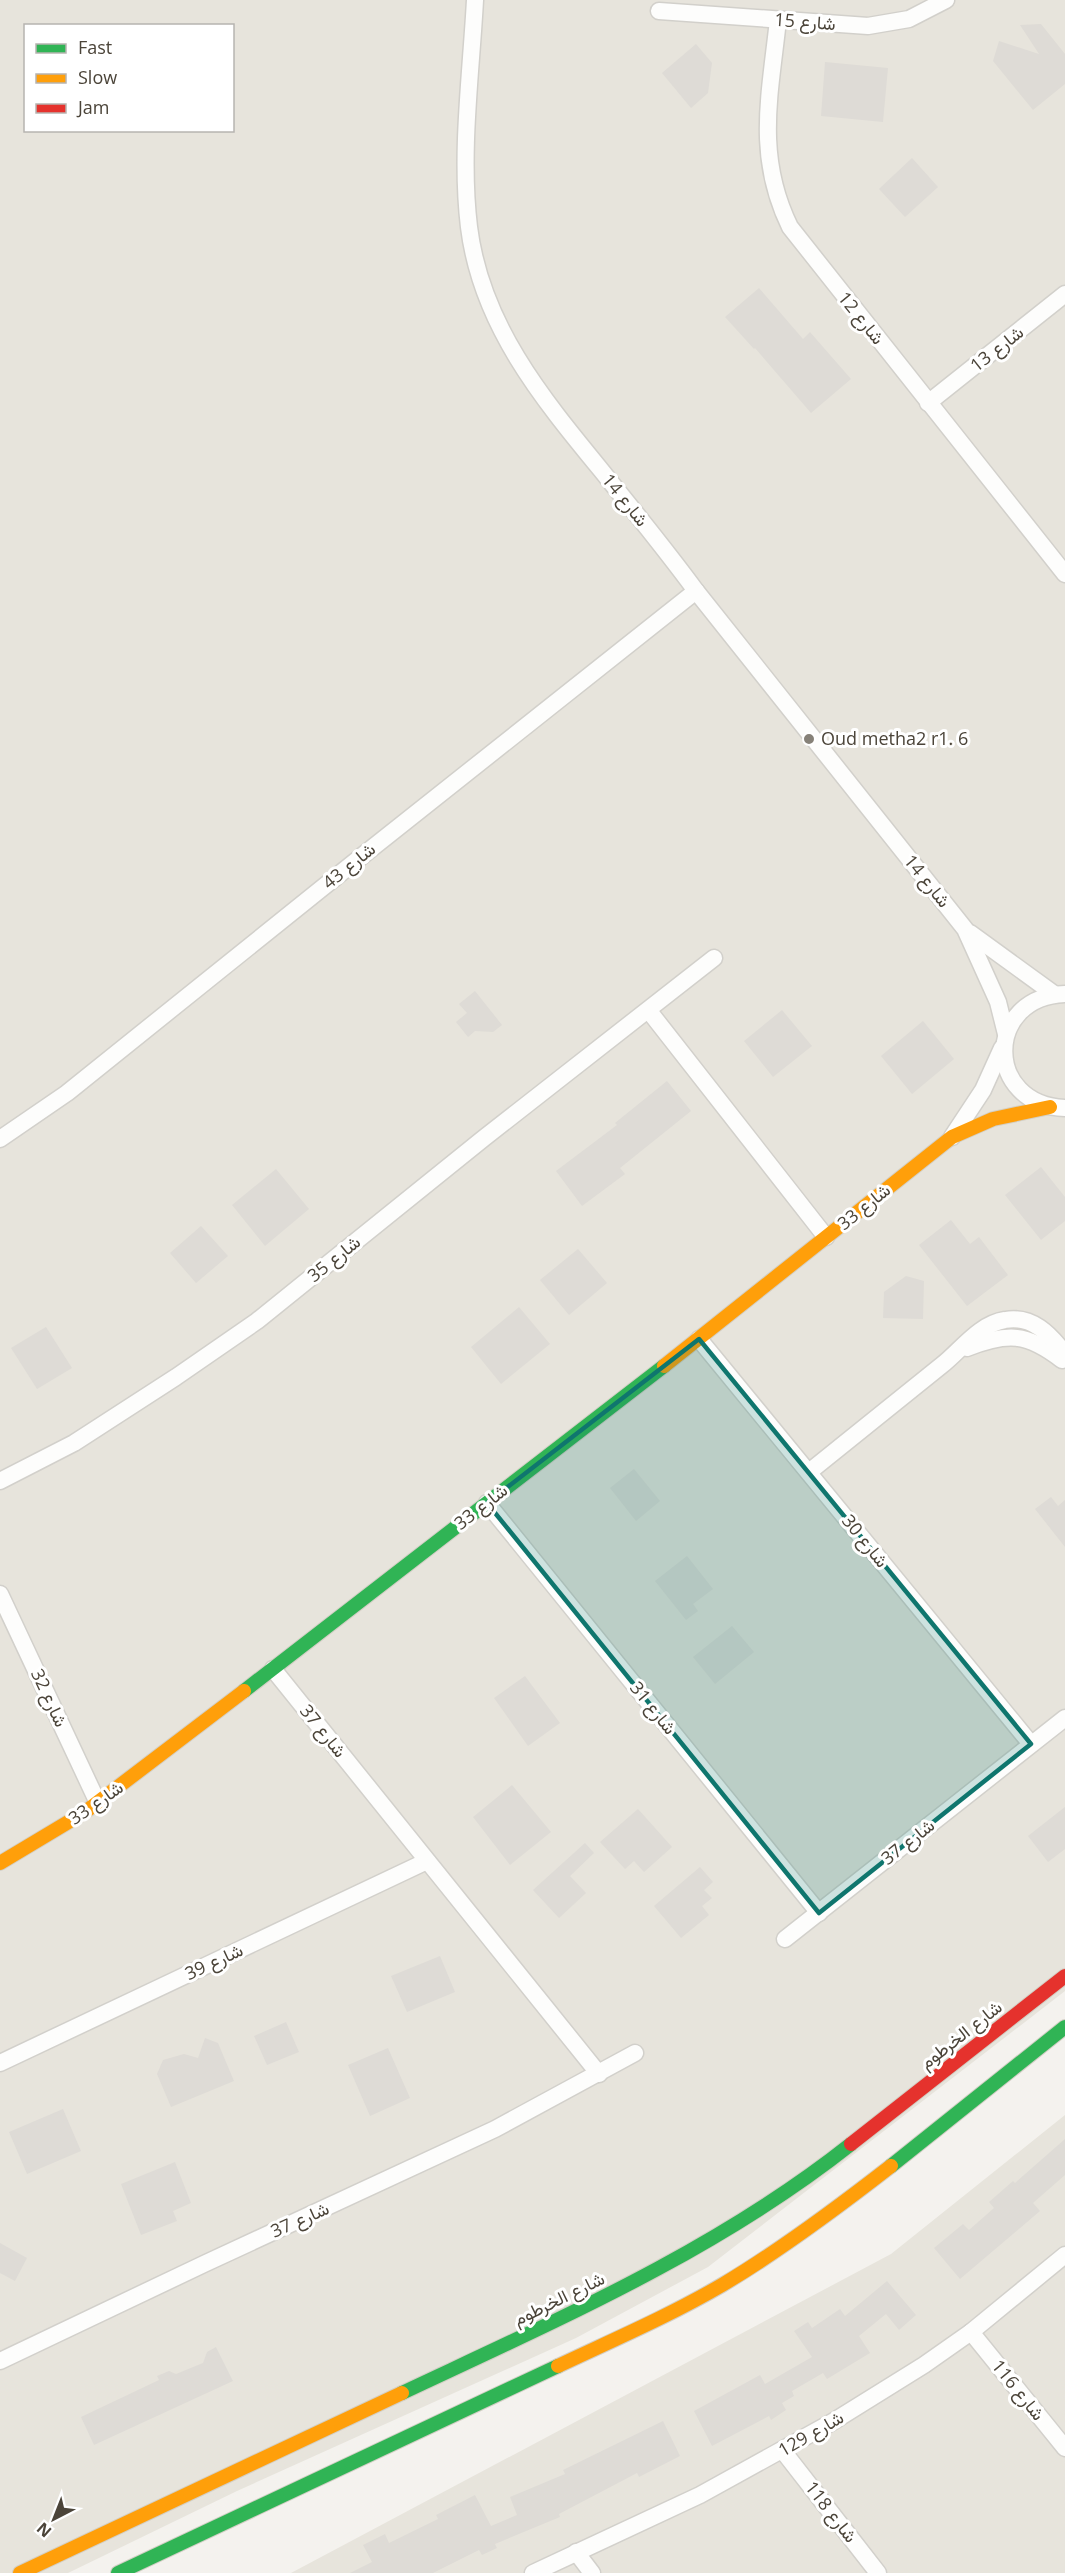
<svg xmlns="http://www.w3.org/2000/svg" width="1065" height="2573" viewBox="0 0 1065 2573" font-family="'Open Sans',Vazirmatn,sans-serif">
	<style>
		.residential { fill: #e7e4dc; fill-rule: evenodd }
		.building { fill: #dedbd6 }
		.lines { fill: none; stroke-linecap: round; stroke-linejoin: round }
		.street-casing { stroke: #d2d0cb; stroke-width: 19 }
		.fast-casing { stroke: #d3cfc5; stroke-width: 16 }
		.slow-casing { stroke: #d3cfc5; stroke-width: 16 }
		.jam-casing { stroke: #d3cfc5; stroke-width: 16 }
		.street { stroke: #fdfdfc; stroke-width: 16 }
		.fast { stroke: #30b455; stroke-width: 14 }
		.slow { stroke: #ff9f0a; stroke-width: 14 }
		.jam { stroke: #e5322d; stroke-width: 14 }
		.marked { fill: #0f766e; fill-opacity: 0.2; stroke: #0f766e; stroke-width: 4.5; stroke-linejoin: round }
		.poi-dot { fill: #868178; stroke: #fff; stroke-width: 2 }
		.labels { text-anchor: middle; stroke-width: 6; stroke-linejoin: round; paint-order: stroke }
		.street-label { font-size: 18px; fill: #4b4439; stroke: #fff }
		.poi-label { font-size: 18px; fill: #4b4439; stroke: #fff; text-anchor: start }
	</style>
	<rect width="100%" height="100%" fill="#f4f2ee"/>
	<!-- residential -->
	<g class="residential">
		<path d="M 0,0 L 1065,0 L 1065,1991 L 708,2267 L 576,2338 L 237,2491 L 68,2573 L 0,2573 ZM 26,26 L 232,26 L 232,130 L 26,130 Z"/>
		<polygon points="1065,2115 1065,2573 291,2573 891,2254"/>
	</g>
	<!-- building -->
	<g class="building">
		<polygon points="1041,24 1065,54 1065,84 1033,110 993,61 999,41 1039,54 1020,25"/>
		<polygon points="696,44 712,63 708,93 691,108 662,73"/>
		<polygon points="825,62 888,68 883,122 821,116"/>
		<polygon points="912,158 938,187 905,217 879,189"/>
		<polygon points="759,288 803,339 810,332 851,379 811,413 755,348 754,349 725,317"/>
		<polygon points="475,991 502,1025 493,1032 475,1031 468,1037 456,1022 467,1013 459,1004"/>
		<polygon points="782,1010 812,1046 773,1077 744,1041"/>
		<polygon points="923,1021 954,1059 912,1094 881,1056"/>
		<polygon points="667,1081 691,1111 620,1168 625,1174 582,1206 556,1171 617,1125 615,1123"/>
		<polygon points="1041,1167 1065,1197 1065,1221 1041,1240 1005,1195"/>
		<polygon points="276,1169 309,1209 265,1246 232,1205"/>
		<polygon points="951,1220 970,1244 979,1237 1008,1275 967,1306 919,1245"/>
		<polygon points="201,1226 228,1256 196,1283 170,1253"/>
		<polygon points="578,1249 607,1283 569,1315 540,1280"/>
		<polygon points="906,1276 924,1281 923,1319 883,1318 884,1292"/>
		<polygon points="519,1307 550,1344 501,1384 471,1347"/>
		<polygon points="46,1327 72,1368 37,1389 11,1348"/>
		<polygon points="634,1469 660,1501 636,1521 610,1488"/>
		<polygon points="1051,1497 1058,1506 1065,1500 1065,1547 1035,1509"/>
		<polygon points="687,1556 713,1589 693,1604 698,1611 686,1620 655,1581"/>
		<polygon points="732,1626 754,1652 715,1684 693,1657"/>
		<polygon points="525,1676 560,1723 528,1746 494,1698"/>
		<polygon points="512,1785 551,1832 510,1865 473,1817"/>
		<polygon points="1065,1807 1065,1849 1048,1862 1028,1836"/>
		<polygon points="638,1809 672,1847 644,1872 634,1861 625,1869 600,1842"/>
		<polygon points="585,1843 594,1853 570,1876 586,1893 559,1918 533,1890"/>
		<polygon points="700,1867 713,1882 704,1890 712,1898 702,1906 709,1915 681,1938 654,1906"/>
		<polygon points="440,1956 455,1992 407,2012 391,1976"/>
		<polygon points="286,2022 299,2052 267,2065 254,2036"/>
		<polygon points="205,2038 218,2043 234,2081 171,2107 157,2074 163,2060 184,2054 198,2058"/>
		<polygon points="388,2048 410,2098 370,2116 348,2065"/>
		<polygon points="63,2109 81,2151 27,2174 9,2132"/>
		<polygon points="1065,2139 1065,2175 1033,2203 1040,2211 960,2279 934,2248 963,2224 969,2230 994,2208 989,2202 1013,2181 1015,2183"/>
		<polygon points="175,2162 191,2203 173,2211 177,2221 141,2235 121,2184"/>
		<polygon points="0,2243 27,2258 15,2281 0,2273"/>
		<polygon points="887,2281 916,2315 899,2330 886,2314 859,2336 870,2353 827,2379 823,2373 792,2391 794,2396 782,2403 786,2410 771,2420 769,2416 712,2446 694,2411 760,2375 765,2384 812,2357 794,2331 808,2322 812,2328 840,2309 845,2316"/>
		<polygon points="216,2347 233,2381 94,2445 81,2417 159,2380 157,2376 169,2371 176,2374 203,2363 207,2352"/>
		<polygon points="663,2421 680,2456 639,2477 637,2473 559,2514 560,2517 495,2544 497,2548 482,2555 479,2550 433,2573 350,2573 372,2562 363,2545 385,2534 389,2543 438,2519 436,2515 475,2495 491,2526 517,2515 510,2497 565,2474 563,2470"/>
	</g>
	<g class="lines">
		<!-- street casing -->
		<g class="street-casing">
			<g id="street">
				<path d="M 475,0 C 471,74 460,153 469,227 C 481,324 541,397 601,470 C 633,510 666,550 696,591 L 965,929 L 998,1002 L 1006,1034"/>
				<polyline points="659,11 868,26 909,19 946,0"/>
				<path d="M 778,20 C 770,95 755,156 790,227 L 1065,574"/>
				<polyline points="928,403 1065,294"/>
				<polyline points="970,933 1054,994"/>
				<path d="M 1065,994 C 984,997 984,1105 1065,1108"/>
				<polyline points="649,1011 826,1237"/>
				<polyline points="952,1137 983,1090 1002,1048"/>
				<polyline points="0,1139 67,1093 357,860 696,591"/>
				<polyline points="699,1339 1031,1744"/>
				<path d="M 967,1348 C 1008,1332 1027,1333 1062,1360"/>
				<path d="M 809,1472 C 853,1437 897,1401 942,1365 C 961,1350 979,1324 1005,1320 C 1032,1315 1050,1334 1065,1354"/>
				<polyline points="0,1481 74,1443 176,1377 257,1321 484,1138 714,958"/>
				<polyline points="487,1503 819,1913"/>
				<polyline points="0,1594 98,1803"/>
				<polyline points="273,1669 599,2074"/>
				<polyline points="785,1939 1065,1718"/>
				<polyline points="0,2063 427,1861"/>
				<polyline points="971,2332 1065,2448"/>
				<polyline points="0,2361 206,2263 495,2129 635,2053"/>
				<polyline points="783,2451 878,2573"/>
				<polyline points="576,2552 592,2573"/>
				<polyline points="533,2573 700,2495 834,2421 924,2365 971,2332 1065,2255"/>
			</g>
		</g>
		<!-- fast casing -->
		<g class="fast-casing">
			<g id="fast">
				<polyline points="244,1691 664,1366"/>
				<polyline points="891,2166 1065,2027"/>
				<path d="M 402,2393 C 557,2320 716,2251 851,2144"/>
				<polyline points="118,2573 558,2366"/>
			</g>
		</g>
		<!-- slow casing -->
		<g class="slow-casing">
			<g id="slow">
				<polyline points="664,1366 952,1137 993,1119 1050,1107"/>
				<polyline points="0,1863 85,1812 244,1691"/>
				<path d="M 558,2366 C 613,2340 669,2316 722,2285 C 781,2250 837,2208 891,2166"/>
				<polyline points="20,2573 402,2393"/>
			</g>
		</g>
		<!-- jam casing -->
		<g class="jam-casing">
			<polyline id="jam" points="851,2144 1065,1976"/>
		</g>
		<!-- street -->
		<use href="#street" class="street"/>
		<!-- fast -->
		<use href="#fast" class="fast"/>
		<!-- slow -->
		<use href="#slow" class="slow"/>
		<!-- jam -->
		<use href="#jam" class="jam"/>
	</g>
	<!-- marked area -->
	<path class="marked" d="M 699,1339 L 1031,1744 L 819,1913 L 487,1503 Z"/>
	<!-- markers -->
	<circle class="poi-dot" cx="809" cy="739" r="6"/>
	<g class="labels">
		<!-- street labels -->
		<g class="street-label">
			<text transform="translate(805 22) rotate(4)" y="6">شارع 15</text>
			<text transform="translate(861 318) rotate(51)" y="6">شارع 12</text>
			<text transform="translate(997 349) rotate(-38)" y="6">شارع 13</text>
			<text transform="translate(625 500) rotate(51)" y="6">شارع 14</text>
			<text transform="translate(349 866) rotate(-39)" y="6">شارع 43</text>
			<text transform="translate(927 881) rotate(51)" y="6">شارع 14</text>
			<text transform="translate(864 1207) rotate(-39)" y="6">شارع 33</text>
			<text transform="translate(334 1259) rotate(-39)" y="6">شارع 35</text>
			<text transform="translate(481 1507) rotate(-38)" y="6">شارع 33</text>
			<text transform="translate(865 1541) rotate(51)" y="6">شارع 30</text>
			<text transform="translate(49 1698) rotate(65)" y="6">شارع 32</text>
			<text transform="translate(653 1708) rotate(51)" y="6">شارع 31</text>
			<text transform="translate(323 1731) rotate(51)" y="6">شارع 37</text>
			<text transform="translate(96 1803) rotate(-35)" y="6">شارع 33</text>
			<text transform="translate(908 1842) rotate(-38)" y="6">شارع 37</text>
			<text transform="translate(214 1962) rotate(-25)" y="6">شارع 39</text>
			<text transform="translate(961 2035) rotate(-38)" y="6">شارع الخرطوم</text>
			<text transform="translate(300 2220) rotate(-24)" y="6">شارع 37</text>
			<text transform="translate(559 2299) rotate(-26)" y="6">شارع الخرطوم</text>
			<text transform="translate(1018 2390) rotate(51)" y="6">شارع 116</text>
			<text transform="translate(811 2434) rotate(-30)" y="6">شارع 129</text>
			<text transform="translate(831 2512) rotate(52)" y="6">شارع 118</text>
		</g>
		<!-- poi labels -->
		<g class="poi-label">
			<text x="821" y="745">Oud metha2 r1. 6</text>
		</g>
	</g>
	<!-- legend -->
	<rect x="24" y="24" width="210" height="108" fill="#ffffff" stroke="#b7b4b0" stroke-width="1.5"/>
	<rect x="36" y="44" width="30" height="9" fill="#30b455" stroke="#b7b4b0" stroke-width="1.5"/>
	<text x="78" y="54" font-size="18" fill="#4b4439">Fast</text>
	<rect x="36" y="74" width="30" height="9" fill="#ff9f0a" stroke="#b7b4b0" stroke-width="1.5"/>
	<text x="78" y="84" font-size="18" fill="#4b4439">Slow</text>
	<rect x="36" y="104" width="30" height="9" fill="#e5322d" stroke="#b7b4b0" stroke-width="1.5"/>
	<text x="78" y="114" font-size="18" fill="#4b4439">Jam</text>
	<!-- north arrow -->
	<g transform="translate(54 2519) rotate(222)" stroke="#ffffff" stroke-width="4.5" paint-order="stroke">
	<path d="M0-4.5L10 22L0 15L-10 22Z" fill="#4b4439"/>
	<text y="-9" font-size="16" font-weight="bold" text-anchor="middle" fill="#4b4439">N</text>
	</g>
</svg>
